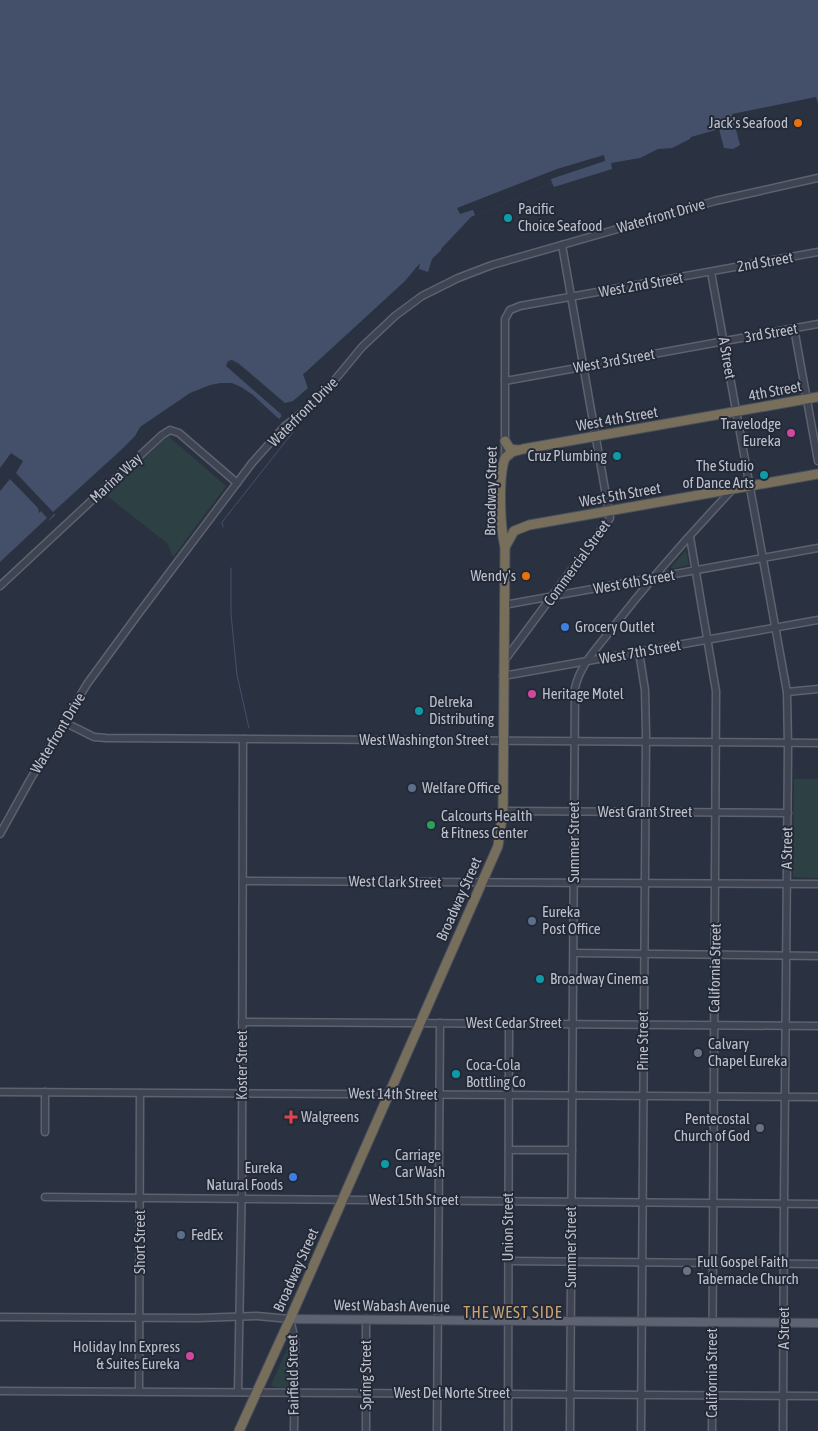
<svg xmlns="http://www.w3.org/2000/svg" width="818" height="1431" viewBox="0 0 818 1431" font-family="'Asap Condensed',sans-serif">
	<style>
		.green { fill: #2d4043 }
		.water { fill: #44506a }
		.pier { fill: #2a3241 }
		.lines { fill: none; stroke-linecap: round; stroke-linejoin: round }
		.stream { stroke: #44506a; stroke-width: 1 }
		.minor-casing { stroke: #5d626f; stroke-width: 9 }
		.major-casing { stroke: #484d5b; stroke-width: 10 }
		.highway-casing { stroke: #494f5c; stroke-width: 11 }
		.minor { stroke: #3e4451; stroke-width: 6 }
		.major { stroke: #5d6371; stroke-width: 8 }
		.highway { stroke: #776f5c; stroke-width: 9 }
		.food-dot { fill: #e8710a; stroke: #232937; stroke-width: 2 }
		.culture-dot { fill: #0f9aa8; stroke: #232937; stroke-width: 2 }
		.hotel-dot { fill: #d1479c; stroke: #232937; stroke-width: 2 }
		.shop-dot { fill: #3f7fe0; stroke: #232937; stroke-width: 2 }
		.service-dot { fill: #5c6f8a; stroke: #232937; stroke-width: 2 }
		.leisure-dot { fill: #2e9e5b; stroke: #232937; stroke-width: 2 }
		.worship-dot { fill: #6b7280; stroke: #232937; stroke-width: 2 }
		.health-dot { fill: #e0444e; stroke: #232937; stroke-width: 2 }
		.labels { text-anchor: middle; stroke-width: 4; stroke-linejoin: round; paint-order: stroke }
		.poi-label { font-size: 15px; fill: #bcc0cb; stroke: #232937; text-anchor: start }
		.street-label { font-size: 15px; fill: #bcc0cb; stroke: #232937 }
		.neighbourhood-label { font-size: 16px; letter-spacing: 1px; fill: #cca575; stroke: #232937 }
	</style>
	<rect width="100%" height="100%" fill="#2a3241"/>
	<!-- green -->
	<g class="green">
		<polygon points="168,436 226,486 173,557 168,544 106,495"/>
		<polygon points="686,550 689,565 671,569 671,567"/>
		<polygon points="794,779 818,779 818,878 793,877"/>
		<polygon points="288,1347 291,1347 290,1388 274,1387 271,1385"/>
	</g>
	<!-- water -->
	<polygon class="water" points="0,0 818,0 818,104 816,97 732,114 740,145 733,149 724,148 719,129 691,137 690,139 672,148 658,149 640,158 611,163 612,169 554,187 552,183 476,216 432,259 428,272 419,269 304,374 308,389 298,399 286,405 237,364 230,362 228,366 283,415 279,419 272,415 240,387 211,387 192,396 156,422 0,566"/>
	<!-- pier -->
	<g class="pier">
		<polygon points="604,155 605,161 551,179 552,183 476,216 476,218 458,236 442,250 441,249 471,217 475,215 473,210 460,214 457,208 557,169"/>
		<polygon points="420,263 418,273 307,373 310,389 293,405 287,406 282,404 237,364 230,362 229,366 283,413 284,414 281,417 281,414 226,366 228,361 232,360 238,363 285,403 293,401 308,388 303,374 306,372 405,281"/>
		<polygon points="221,383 232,383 241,387 253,395 279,419 277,420 274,419 261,405 239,390 229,388 212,390 193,398 153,426 73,500 56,515 54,514 49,520 47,525 0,568 0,562 47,518 41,511 39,513 38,508 10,479 0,491 0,468 11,453 23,461 16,473 53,512 121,450 135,436 140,427 190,393 210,385"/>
	</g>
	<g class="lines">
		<!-- stream -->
		<g class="stream">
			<polyline points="223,527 222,522 293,432 293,429"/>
			<polyline points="231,568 231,614 237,675 249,728"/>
		</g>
		<!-- minor casing -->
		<g class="minor-casing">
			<g id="minor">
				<polyline points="711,272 787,692 788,748 784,1203 783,1431"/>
				<polyline points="794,328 818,461"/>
				<polyline points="505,381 818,324"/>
				<polyline points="505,458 505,319 510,310 520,306 818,252"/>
				<polyline points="690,537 716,691 712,1431"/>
				<polyline points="0,586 162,435 170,430 179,433 237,483"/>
				<polyline points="504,605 818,548"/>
				<polyline points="639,652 645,690 646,735 641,1431"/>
				<polyline points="504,661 610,518 562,245"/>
				<polyline points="503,676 818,620"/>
				<polyline points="787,692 818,689"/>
				<polyline points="64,722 94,737 106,738 818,743"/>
				<polyline points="503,811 788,813"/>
				<polyline points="0,834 30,780 87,684 139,613 252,463 285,426 319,399 362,347 395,316 422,296 458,278 492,265 715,201 818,178"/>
				<polyline points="243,881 818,884"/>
				<polyline points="574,953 818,956"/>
				<polyline points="242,1022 818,1026"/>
				<polyline points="0,1092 818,1097"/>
				<polyline points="45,1092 45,1132"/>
				<polyline points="509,1150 572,1150"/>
				<polyline points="45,1197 818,1204"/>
				<polyline points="508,1261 818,1264"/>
				<polyline points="0,1317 198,1318 257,1316 290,1319 295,1340 294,1431"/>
				<polyline points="0,1391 818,1396"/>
				<polyline points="139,1391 140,1093"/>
				<polyline points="238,1391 242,1176 243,739"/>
				<polyline points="366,1431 366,1319"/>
				<polyline points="437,1431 440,1023"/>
				<polyline points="508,1431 509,1023"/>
				<path d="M 570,1431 L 575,688 C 580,665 597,648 611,630 C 649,581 690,534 733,489"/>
			</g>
		</g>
		<!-- major casing -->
		<g class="major-casing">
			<polyline id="major" points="290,1319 818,1323"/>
		</g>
		<!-- highway casing -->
		<g class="highway-casing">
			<g id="highway">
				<polyline points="505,441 510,449 518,450"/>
				<polyline points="505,547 514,531 529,525 818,474"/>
				<path d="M 239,1431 L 290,1319 L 498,846 L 503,811 L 505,547 C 500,527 498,477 505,458 L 512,452 L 523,449 L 818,397"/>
			</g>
		</g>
		<!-- minor -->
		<use href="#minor" class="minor"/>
		<!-- major -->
		<use href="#major" class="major"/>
		<!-- highway -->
		<use href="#highway" class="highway"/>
	</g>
	<!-- markers -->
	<g class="food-dot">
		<circle cx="798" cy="123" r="5"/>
		<circle cx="526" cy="576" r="5"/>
	</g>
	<g class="culture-dot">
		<circle cx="508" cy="218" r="5"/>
		<circle cx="617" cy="456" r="5"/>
		<circle cx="764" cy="475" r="5"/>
		<circle cx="419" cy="711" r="5"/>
		<circle cx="540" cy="979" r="5"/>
		<circle cx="456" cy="1074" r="5"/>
		<circle cx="385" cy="1164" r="5"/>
	</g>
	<g class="hotel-dot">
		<circle cx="791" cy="433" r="5"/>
		<circle cx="532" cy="694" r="5"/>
		<circle cx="190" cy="1356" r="5"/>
	</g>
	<g class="shop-dot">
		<circle cx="565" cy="627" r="5"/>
		<circle cx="293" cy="1177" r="5"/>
	</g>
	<g class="service-dot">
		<circle cx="412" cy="788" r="5"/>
		<circle cx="532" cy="921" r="5"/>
		<circle cx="181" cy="1235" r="5"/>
	</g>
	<circle class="leisure-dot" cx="431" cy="825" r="5"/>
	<g class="worship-dot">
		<circle cx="698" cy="1053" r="5"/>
		<circle cx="760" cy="1128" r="5"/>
		<circle cx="687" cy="1271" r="5"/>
	</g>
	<path class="health-dot" d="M288.5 1109.5h5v5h5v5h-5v5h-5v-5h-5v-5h5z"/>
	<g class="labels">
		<!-- poi labels -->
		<g class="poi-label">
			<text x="788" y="128" text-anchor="end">Jack's Seafood</text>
			<text x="518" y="214">Pacific<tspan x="518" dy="17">Choice Seafood</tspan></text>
			<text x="781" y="429" text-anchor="end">Travelodge<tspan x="781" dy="17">Eureka</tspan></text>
			<text x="607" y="461" text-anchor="end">Cruz Plumbing</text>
			<text x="754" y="471" text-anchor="end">The Studio<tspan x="754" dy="17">of Dance Arts</tspan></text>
			<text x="516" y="581" text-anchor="end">Wendy's</text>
			<text x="575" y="632">Grocery Outlet</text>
			<text x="542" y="699">Heritage Motel</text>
			<text x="429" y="707">Delreka<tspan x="429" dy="17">Distributing</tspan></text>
			<text x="422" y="793">Welfare Office</text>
			<text x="441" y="821">Calcourts Health<tspan x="441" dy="17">&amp; Fitness Center</tspan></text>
			<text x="542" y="917">Eureka<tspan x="542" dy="17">Post Office</tspan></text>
			<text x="550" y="984">Broadway Cinema</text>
			<text x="708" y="1049">Calvary<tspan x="708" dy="17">Chapel Eureka</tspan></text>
			<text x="466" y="1070">Coca-Cola<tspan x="466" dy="17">Bottling Co</tspan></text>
			<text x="301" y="1122">Walgreens</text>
			<text x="750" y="1124" text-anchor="end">Pentecostal<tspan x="750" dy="17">Church of God</tspan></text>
			<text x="395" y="1160">Carriage<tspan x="395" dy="17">Car Wash</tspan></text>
			<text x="283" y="1173" text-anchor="end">Eureka<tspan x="283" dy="17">Natural Foods</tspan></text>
			<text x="191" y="1240">FedEx</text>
			<text x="697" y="1267">Full Gospel Faith<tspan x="697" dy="17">Tabernacle Church</tspan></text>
			<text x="180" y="1352" text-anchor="end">Holiday Inn Express<tspan x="180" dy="17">&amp; Suites Eureka</tspan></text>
		</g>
		<!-- street labels -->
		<g class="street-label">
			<text transform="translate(661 216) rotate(-16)" y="5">Waterfront Drive</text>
			<text transform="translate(765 262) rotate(-10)" y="5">2nd Street</text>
			<text transform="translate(641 285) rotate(-10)" y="5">West 2nd Street</text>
			<text transform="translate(771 333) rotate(-10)" y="5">3rd Street</text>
			<text transform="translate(727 358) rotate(80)" y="5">A Street</text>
			<text transform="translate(614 361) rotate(-10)" y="5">West 3rd Street</text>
			<text transform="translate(775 391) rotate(-11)" y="5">4th Street</text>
			<text transform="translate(303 412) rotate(-45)" y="5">Waterfront Drive</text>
			<text transform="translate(617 419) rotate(-10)" y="5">West 4th Street</text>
			<text transform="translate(116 478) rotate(-43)" y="5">Marina Way</text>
			<text transform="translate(491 491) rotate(-89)" y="5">Broadway Street</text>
			<text transform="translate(620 495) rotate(-10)" y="5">West 5th Street</text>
			<text transform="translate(577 563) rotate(-54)" y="5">Commercial Street</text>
			<text transform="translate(634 582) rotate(-10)" y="5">West 6th Street</text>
			<text transform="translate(640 652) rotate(-10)" y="5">West 7th Street</text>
			<text transform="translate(58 733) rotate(-59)" y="5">Waterfront Drive</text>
			<text x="424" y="745">West Washington Street</text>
			<text x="645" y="817">West Grant Street</text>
			<text transform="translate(574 842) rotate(-90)" y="5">Summer Street</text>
			<text transform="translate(787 848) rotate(-89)" y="5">A Street</text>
			<text transform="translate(395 882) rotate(1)" y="5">West Clark Street</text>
			<text transform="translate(459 899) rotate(-66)" y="5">Broadway Street</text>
			<text transform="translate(715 968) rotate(-89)" y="5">California Street</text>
			<text x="514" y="1028">West Cedar Street</text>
			<text transform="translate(643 1041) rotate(-90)" y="5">Pine Street</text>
			<text transform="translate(242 1065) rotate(-90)" y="5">Koster Street</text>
			<text transform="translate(393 1094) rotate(1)" y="5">West 14th Street</text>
			<text x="414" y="1205">West 15th Street</text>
			<text transform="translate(508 1227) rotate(-90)" y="5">Union Street</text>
			<text transform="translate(140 1242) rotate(-90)" y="5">Short Street</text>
			<text transform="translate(571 1247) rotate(-90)" y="5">Summer Street</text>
			<text transform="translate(296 1270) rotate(-66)" y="5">Broadway Street</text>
			<text transform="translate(392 1306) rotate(1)" y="5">West Wabash Avenue</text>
			<text transform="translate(784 1328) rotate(-90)" y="5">A Street</text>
			<text transform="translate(712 1373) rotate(-90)" y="5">California Street</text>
			<text transform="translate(293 1375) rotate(-91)" y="5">Fairfield Street</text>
			<text transform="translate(366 1375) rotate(-90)" y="5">Spring Street</text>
			<text x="452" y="1398">West Del Norte Street</text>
		</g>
		<!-- neighbourhood labels -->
		<g class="neighbourhood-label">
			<text x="513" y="1318">THE WEST SIDE</text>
		</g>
	</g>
</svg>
